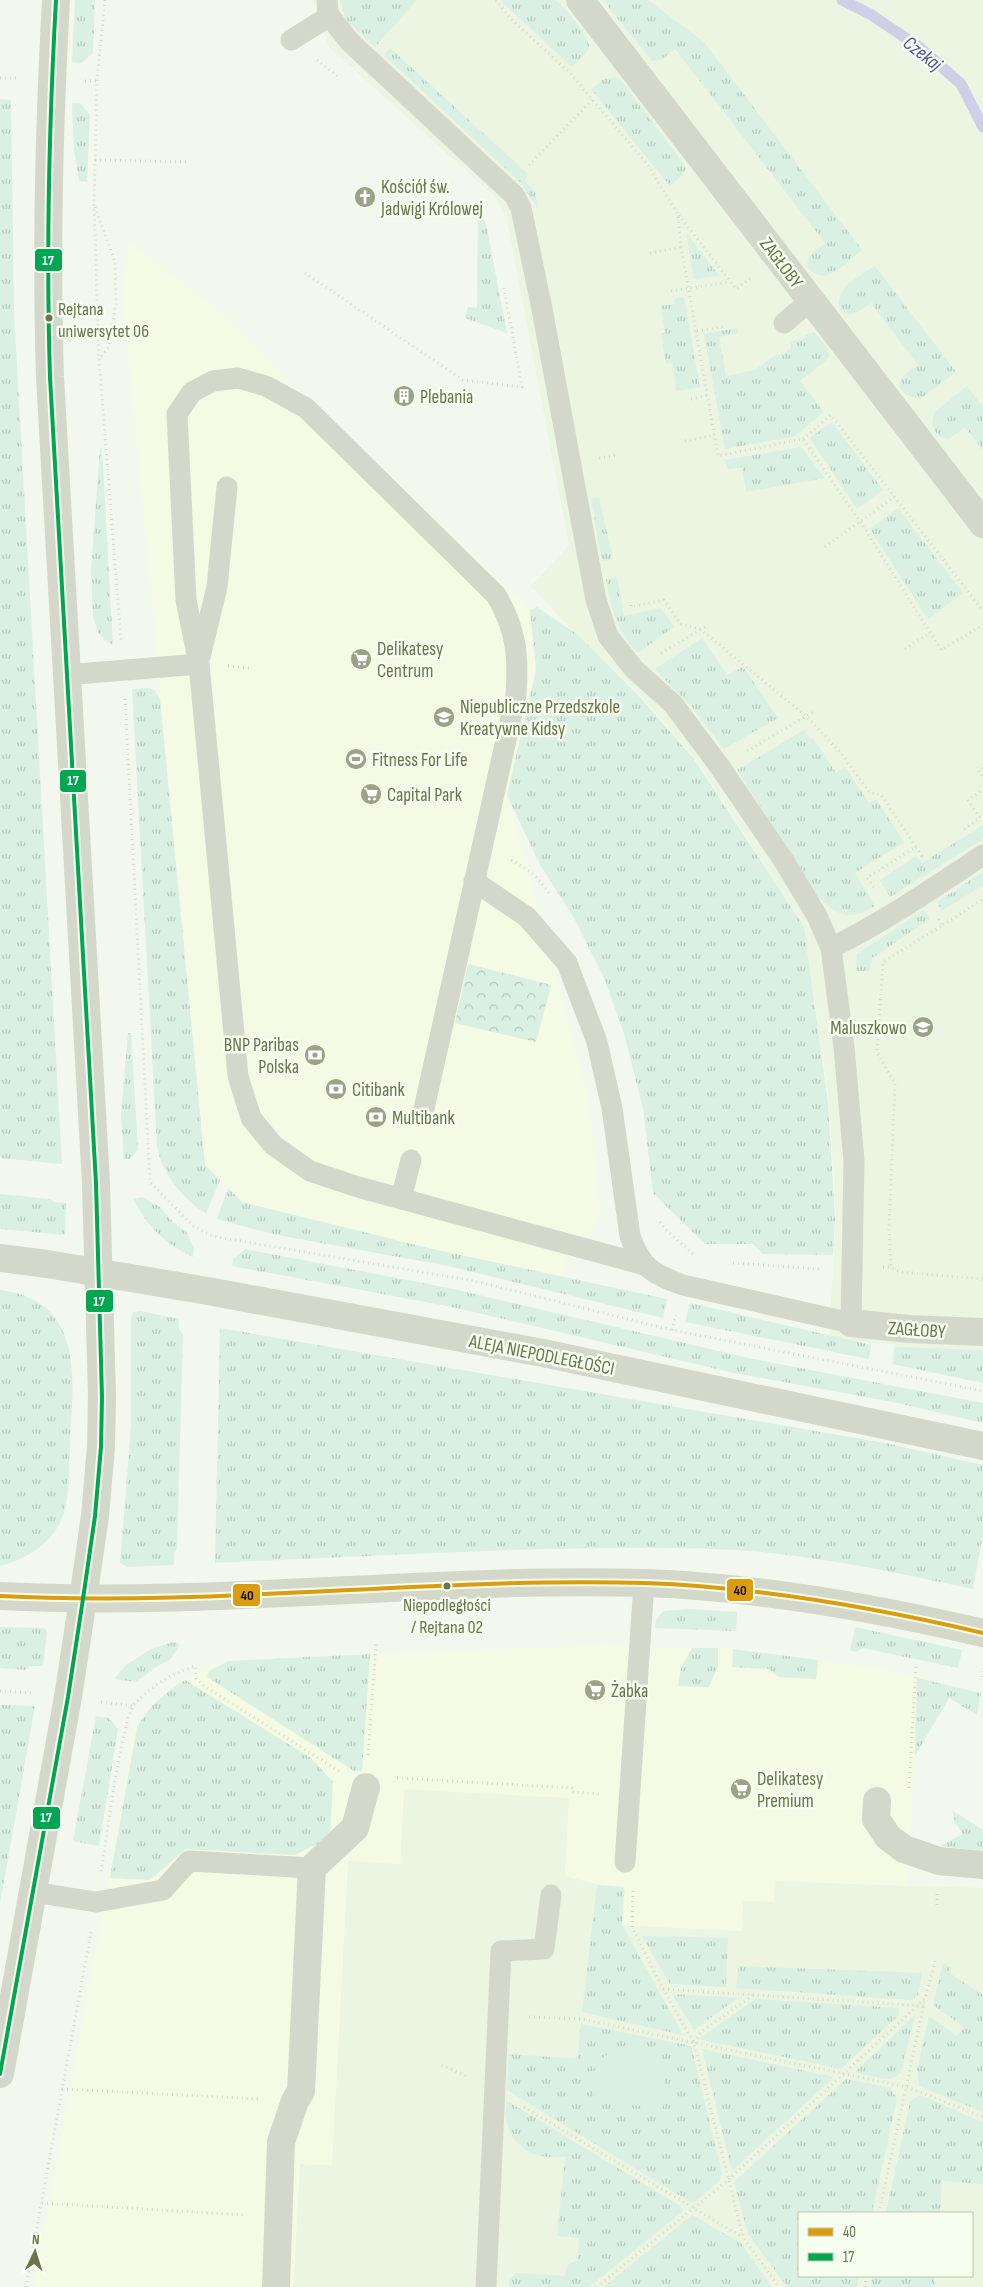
<svg xmlns="http://www.w3.org/2000/svg" width="983" height="2287" viewBox="0 0 983 2287" font-family="'Sofia Sans Condensed',sans-serif">
	<style>
		.residential { fill: #ebf5e1; fill-rule: evenodd }
		.commercial { fill: #f4fae4 }
		.grass { fill: url(#grass-tufts) }
		.park { fill: url(#park-crowns) }
		.pitch { fill: #daf0e2 }
		.lines { fill: none; stroke-linecap: round; stroke-linejoin: round }
		.stream { stroke: #cfcfe7; stroke-width: 11 }
		.path { stroke: #d4d8cc; stroke-width: 3; stroke-dasharray: 1 4; stroke-linecap: butt }
		.lane { stroke: #d4d8cb; stroke-width: 21 }
		.street { stroke: #d4d8cb; stroke-width: 28 }
		.secondary { stroke: #d4d8cb; stroke-width: 28 }
		.bus-1-casing { stroke: #f6feef; stroke-width: 8 }
		.bus-2-casing { stroke: #f6feef; stroke-width: 8 }
		.bus-1 { stroke: #db9c0f; stroke-width: 4 }
		.bus-2 { stroke: #00a651; stroke-width: 4 }
		.bus-dot { fill: #6a754d; stroke: #f6feef; stroke-width: 2 }
		.labels { text-anchor: middle; stroke-width: 5; stroke-linejoin: round; paint-order: stroke }
		.bus-label { font-size: 18px; fill: #6a754d; stroke: #f6feef; text-anchor: start }
		.poi-label { font-size: 19px; fill: #6a754d; stroke: #f6feef; text-anchor: start }
		.street-label { font-size: 19px; fill: #6a754d; stroke: #f6feef }
		.water-label { font-size: 20px; font-style: italic; fill: #58519d; stroke: #f6feef }
		.line-badge { stroke: #f6feef; stroke-width: 2 }
		.badge-label { font-size: 14px; text-anchor: middle; font-weight: bold; fill: #fff }
		.pale-badge-label { font-size: 14px; text-anchor: middle; font-weight: bold; fill: #111 }
	</style>
	<defs>
		<pattern id="grass-tufts" width="24" height="20" patternUnits="userSpaceOnUse" patternTransform="scale(1.25)"><rect width="24" height="20" fill="#daf0e2"/><path d="M3 7l-1-3M5 7V3M7 7l1-3M15 17l-1-3M17 17v-4M19 17l1-3" fill="none" stroke="#b5c7b9"/></pattern>
		<pattern id="park-crowns" width="20" height="18" patternUnits="userSpaceOnUse" patternTransform="scale(1.25)"><rect width="20" height="18" fill="#daf0e2"/><path d="M2 6a3 3 0 1 1 6 0M12 15a3 3 0 1 1 6 0" fill="none" stroke="#b5c7b9"/></pattern>
	</defs>
	<rect width="100%" height="100%" fill="#f2f8ed"/>
	<!-- residential -->
	<g class="residential">
		<polygon points="312,0 983,0 983,1382 891,1364 894,1344 854,1342 829,1336 836,1217 829,1102 804,927 696,759 639,694 575,633 531,586 569,545 506,214 494,196 329,47"/>
		<path d="M 404,1789 L 569,1798 L 565,1876 L 597,1884 L 625,1887 L 623,1925 L 742,1931 L 743,1901 L 774,1881 L 983,1888 L 983,2287 L 293,2287 L 300,2164 L 332,2165 L 348,1861 L 400,1864 ZM 799,2213 L 972,2213 L 972,2276 L 799,2276 Z"/>
	</g>
	<!-- commercial -->
	<g class="commercial">
		<polygon points="128,242 227,317 272,364 531,609 536,670 507,795 589,1100 600,1212 592,1232 572,1239 562,1276 429,1248 242,1202 205,1165 123,299"/>
		<polygon points="604,1645 747,1650 890,1670 917,1677 908,1886 775,1881 774,1902 743,1901 742,1931 623,1925 625,1887 597,1884 565,1876 569,1798 404,1789 400,1864 348,1861 332,2165 300,2164 293,2287 33,2287 109,1878 135,1727 146,1709 156,1700 185,1679 227,1660"/>
	</g>
	<!-- grass -->
	<g class="grass">
		<polygon points="75,0 95,0 93,53 81,63 72,62"/>
		<polygon points="340,0 417,0 375,47 346,20"/>
		<path d="M 502,0 C 517,0 540,0 554,0 C 562,2 590,38 589,46 C 588,54 578,61 572,67 L 504,4 Z"/>
		<path d="M 606,0 L 648,0 L 704,42 L 862,250 C 852,258 841,269 830,274 C 821,279 804,272 808,260 C 810,252 820,248 825,243 L 675,49 L 661,60 L 652,61 L 609,8 Z"/>
		<polygon points="390,48 528,174 525,181 535,191 538,209 521,183 384,55"/>
		<polygon points="616,77 622,82 684,164 686,169 681,176 670,186 591,89 604,79"/>
		<polygon points="0,99 11,100 14,313 62,1164 0,1158"/>
		<polygon points="72,103 80,103 90,115 87,182 79,181 74,150"/>
		<polygon points="478,209 486,224 507,333 465,318 468,307 477,308"/>
		<polygon points="686,232 719,276 694,279"/>
		<path d="M 875,266 L 956,372 L 920,399 C 911,398 893,390 902,378 C 905,373 913,369 918,365 L 871,303 C 860,310 852,320 840,310 C 834,287 859,277 875,266 Z"/>
		<polygon points="684,297 700,387 676,391 672,363 666,364 661,334 665,333 661,306 675,304 674,299"/>
		<polygon points="737,328 738,333 719,337 726,376 755,370 778,353 781,356 791,348 791,342 805,338 806,335 815,333 827,348 829,355 827,360 800,381 824,412 795,436 725,449 704,334"/>
		<path d="M 967,386 L 983,407 L 983,450 L 965,427 L 949,439 L 942,438 C 932,431 930,422 935,412 Z"/>
		<polygon points="832,422 883,490 857,509 810,438"/>
		<polygon points="801,447 825,478 746,492 742,467 728,469 725,460"/>
		<polygon points="100,448 102,448 113,645 106,641 98,632 93,616 91,570"/>
		<polygon points="599,497 613,560 602,561 591,499"/>
		<polygon points="898,508 963,593 928,619 870,529"/>
		<path d="M 617,577 L 624,616 L 661,608 L 674,627 L 638,653 C 615,628 613,612 606,579 Z"/>
		<polygon points="537,607 575,633 594,651 638,695 694,759 804,927 828,1103 835,1218 833,1255 763,1254 753,1244 705,1244 653,1193 643,1108 624,1034 605,980 575,920 539,863 507,795 536,670 530,610"/>
		<polygon points="702,638 727,675 743,667 778,718 724,749 692,707 655,669"/>
		<path d="M 148,688 L 154,690 L 160,699 L 205,1165 L 220,1180 L 206,1214 C 183,1198 162,1175 157,1146 L 132,689 Z"/>
		<path d="M 804,730 L 810,739 L 813,738 L 836,773 L 845,767 L 869,803 L 876,799 L 904,842 L 855,873 L 875,906 C 848,921 838,917 817,895 L 737,770 Z"/>
		<polygon points="983,825 983,839 890,897 880,880 916,856 922,863"/>
		<polygon points="983,872 983,885 942,911 937,902"/>
		<polygon points="924,910 930,919 872,958 870,971 856,971 857,954"/>
		<polygon points="128,1033 131,1033 138,1150 130,1159 124,1159 121,1114"/>
		<polygon points="228,1188 242,1202 428,1248 667,1299 663,1318 448,1266 272,1234 217,1219"/>
		<polygon points="0,1194 50,1199 54,1202 66,1203 65,1235 0,1229"/>
		<path d="M 142,1197 L 160,1207 L 171,1220 L 187,1233 L 194,1249 L 193,1257 C 165,1244 147,1226 133,1199 Z"/>
		<polygon points="245,1249 449,1288 753,1359 983,1403 983,1423 898,1403 734,1373 452,1307 232,1266 233,1259"/>
		<path d="M 0,1290 C 86,1301 73,1380 70,1444 C 68,1469 71,1500 60,1523 C 48,1546 24,1560 0,1566 Z"/>
		<polygon points="690,1303 871,1345 869,1359 685,1322"/>
		<polygon points="140,1311 179,1319 179,1329 183,1334 177,1549 174,1553 174,1565 128,1567 120,1563 131,1427 131,1318 133,1312"/>
		<path d="M 220,1328 L 890,1444 L 983,1465 L 983,1534 L 973,1589 C 903,1574 833,1559 762,1552 C 691,1546 619,1548 548,1549 C 437,1552 326,1558 215,1563 Z"/>
		<polygon points="895,1347 983,1350 983,1383 893,1364"/>
		<polygon points="689,1609 737,1612 736,1631 655,1628 656,1620 663,1611"/>
		<polygon points="0,1627 44,1628 47,1631 43,1666 30,1666 25,1670 0,1668"/>
		<polygon points="855,1627 962,1650 958,1668 863,1648 856,1652 850,1651"/>
		<polygon points="173,1642 178,1643 179,1646 170,1660 159,1665 136,1682 114,1679 126,1665 151,1649"/>
		<polygon points="692,1648 718,1648 718,1666 709,1687 678,1686 681,1668"/>
		<polygon points="733,1649 818,1660 816,1679 778,1677 769,1669 732,1667"/>
		<polygon points="370,1654 362,1771 354,1771 207,1677 209,1671 228,1661"/>
		<polygon points="917,1678 981,1693 977,1715 949,1698 915,1756"/>
		<path d="M 185,1680 L 311,1758 L 333,1782 L 330,1838 L 295,1855 L 186,1849 L 150,1880 L 110,1878 L 137,1727 C 150,1704 163,1695 185,1680 Z"/>
		<polygon points="0,1705 35,1706 0,1904"/>
		<polygon points="96,1716 109,1718 118,1729 99,1846 73,1841"/>
		<polygon points="952,1810 983,1830 983,1849 978,1851 940,1846 963,1834 955,1822"/>
		<polygon points="597,1885 624,1887 622,1925 683,2035 582,2012"/>
		<polygon points="642,1936 728,1938 726,1987 670,1984"/>
		<polygon points="943,1963 951,1967 948,1972 983,1995 983,2112 919,2086 917,2070 929,2016 957,2036 964,2027 933,2005"/>
		<polygon points="739,1966 922,1973 918,1996 911,2000 736,1988"/>
		<polygon points="672,1994 738,1998 694,2030"/>
		<polygon points="755,1999 899,2008 898,2016 841,2069 699,2039"/>
		<path d="M 915,2015 L 901,2072 C 891,2086 870,2075 855,2072 Z"/>
		<polygon points="581,2024 691,2046 722,2173 720,2180 695,2202 690,2202 507,2090 509,2054 577,2059"/>
		<polygon points="702,2049 834,2077 732,2171"/>
		<polygon points="846,2079 890,2088 897,2098 872,2213 799,2213 799,2276 858,2276 857,2287 787,2287 748,2234 734,2182"/>
		<polygon points="918,2096 926,2097 983,2123 983,2184 942,2181 940,2213 886,2213 910,2102"/>
		<path d="M 507,2101 L 682,2207 L 683,2211 L 589,2287 L 509,2287 L 510,2279 L 516,2273 L 565,2276 L 567,2265 L 577,2260 L 579,2238 L 557,2236 L 565,2157 C 556,2157 546,2158 537,2155 C 515,2149 501,2124 507,2101 Z"/>
		<polygon points="692,2215 741,2243 772,2287 604,2287"/>
		<polygon points="872,2276 935,2276 935,2287 871,2287"/>
	</g>
	<!-- park -->
	<polygon class="park" points="468,964 548,984 551,986 536,1042 455,1023"/>
	<!-- pitch -->
	<path class="pitch" d="M 624,2047 C 642,2047 655,2054 665,2068 L 663,2107 L 593,2103 L 595,2065 L 610,2052 Z"/>
	<g class="lines">
		<!-- stream -->
		<polyline class="stream" points="842,0 870,14 919,47 961,84 983,127"/>
		<!-- path -->
		<g class="path">
			<polyline points="105,0 97,81 94,204 99,359 121,640"/>
			<polyline points="496,0 512,20 568,71 648,165 678,215 681,247 718,456 803,439 861,523 941,650 983,625"/>
			<polyline points="317,60 340,78"/>
			<polyline points="0,78 19,78"/>
			<polyline points="85,81 97,81"/>
			<polyline points="95,160 188,162"/>
			<polyline points="529,165 593,99"/>
			<polyline points="95,207 115,262 116,304 109,347 99,359"/>
			<polyline points="679,215 736,289 752,277"/>
			<polyline points="650,253 681,247"/>
			<polyline points="305,273 463,380 522,387 504,288"/>
			<polyline points="671,291 730,282"/>
			<polyline points="697,331 727,326"/>
			<polyline points="691,399 709,395"/>
			<polyline points="803,439 831,415 983,611"/>
			<polyline points="685,441 715,435"/>
			<polyline points="599,458 617,455"/>
			<polyline points="825,547 894,497"/>
			<polyline points="631,605 631,607 664,600 680,624 700,629 806,716 841,753 870,793 881,795 916,847 867,878 876,890"/>
			<polyline points="905,649 929,633"/>
			<polyline points="661,653 708,625"/>
			<polyline points="228,666 250,668"/>
			<polyline points="125,699 150,1182 193,1226 212,1236 474,1281 672,1330 983,1391"/>
			<polyline points="747,751 815,711"/>
			<polyline points="983,768 979,770 983,777"/>
			<polyline points="964,829 980,818 968,800 983,789"/>
			<polyline points="916,847 922,856 925,854"/>
			<path d="M 511,860 C 529,869 539,878 550,895"/>
			<polyline points="939,919 943,925 883,962 877,1052 895,1084 889,1227 891,1267 900,1272 983,1279"/>
			<polyline points="943,925 983,899"/>
			<polyline points="660,1222 664,1228 693,1254"/>
			<polyline points="733,1263 821,1269"/>
			<polyline points="883,1267 891,1267"/>
			<polyline points="672,1330 676,1315"/>
			<polyline points="983,1671 983,1679"/>
			<polyline points="0,1691 34,1693"/>
			<polyline points="101,1702 133,1706"/>
			<polyline points="368,1755 376,1644"/>
			<polyline points="397,1778 572,1788 572,1792 599,1794"/>
			<polyline points="909,1788 916,1666"/>
			<path d="M 101,1871 C 106,1843 121,1721 134,1705 C 150,1686 172,1674 195,1666 L 196,1678 L 204,1686 L 339,1771"/>
			<polyline points="633,1891 632,1927 663,1989 694,2043 743,2237 779,2287"/>
			<polyline points="937,1905 937,1894"/>
			<polyline points="663,1989 924,2006"/>
			<polyline points="529,2017 581,2019 907,2087 983,2117"/>
			<polyline points="695,2043 701,2032 753,1995"/>
			<polyline points="442,2065 466,2076"/>
			<polyline points="62,2089 260,2099"/>
			<polyline points="524,2107 742,2237"/>
			<polyline points="42,2203 245,2215"/>
			<polyline points="879,2213 925,1999"/>
			<polyline points="26,2287 91,1932"/>
			<polyline points="597,2287 728,2180 925,1999 936,1958"/>
			<polyline points="865,2287 866,2276"/>
		</g>
		<!-- lane -->
		<g class="lane">
			<path d="M 327,0 L 328,14 L 349,41 L 514,195 L 521,208 L 542,309 L 596,600 L 608,636 L 634,669 L 673,704 L 720,767 L 784,861 L 817,916 L 831,948 L 844,1047 L 854,1161 L 851,1323 L 683,1285 C 653,1274 641,1268 630,1236 L 612,1108 L 597,1042 L 567,963 L 527,917 L 474,881"/>
			<polyline points="291,40 330,16"/>
			<polyline points="784,323 811,300"/>
			<polyline points="200,657 217,587 227,487"/>
			<polyline points="65,675 199,664"/>
			<path d="M 831,948 C 884,922 933,888 983,855"/>
			<path d="M 424,1109 L 516,695 C 519,655 516,629 496,595 L 306,408 L 266,386 L 238,378 L 213,381 L 192,392 L 177,414 L 186,600 L 199,664 L 238,1076 L 251,1118 L 273,1145 L 310,1171 L 358,1187 L 645,1265"/>
			<polyline points="401,1199 411,1160"/>
			<polyline points="625,1862 644,1583"/>
			<polyline points="33,1892 96,1902 163,1890 189,1861 312,1868"/>
			<polyline points="486,2287 501,1951 544,1949 551,1895"/>
		</g>
		<!-- street -->
		<g class="street">
			<polyline points="580,0 983,524"/>
			<polyline points="851,1323 909,1329 983,1332"/>
			<polyline points="877,1801 876,1819 888,1837 904,1849 939,1861 983,1865"/>
			<polyline points="276,2287 281,2142 295,2101 301,2091 312,1868 355,1828 366,1787"/>
		</g>
		<!-- secondary -->
		<g class="secondary">
			<polyline points="0,1258 47,1264 202,1290 543,1353 983,1446"/>
			<path d="M 0,1596 C 215,1607 430,1577 645,1583 C 759,1587 872,1607 983,1633"/>
			<path d="M 0,2074 L 68,1697 L 83,1599 L 95,1516 L 101,1447 L 102,1397 L 96,1183 L 50,377 C 46,252 49,126 56,0"/>
		</g>
		<!-- bus-1 casing -->
		<g class="bus-1-casing">
			<path id="bus-1" d="M 0,1596 C 215,1607 430,1577 645,1583 C 759,1587 872,1607 983,1633"/>
		</g>
		<!-- bus-2 casing -->
		<g class="bus-2-casing">
			<path id="bus-2" d="M 0,2074 L 68,1697 L 83,1599 L 95,1516 L 101,1447 L 102,1397 L 96,1183 L 50,377 C 46,252 49,126 56,0"/>
		</g>
		<!-- bus-1 -->
		<use href="#bus-1" class="bus-1"/>
		<!-- bus-2 -->
		<use href="#bus-2" class="bus-2"/>
	</g>
	<!-- icons -->
	<defs>
		<g id="church-disc" transform="scale(1.125)"><circle r="9.5" fill="#9aa385" stroke="#f6feef"/><path d="M-1.2-6h2.4v3.5h3.3v2.4h-3.3V6h-2.4V-.1h-3.3v-2.4h3.3Z" fill="#fff"/></g>
		<g id="building-disc" transform="scale(1.125)"><circle r="9.5" fill="#9aa385" stroke="#f6feef"/><path d="M-4-6H4V6H1V3H-1V6H-4ZM-2.5-4.3h1.7v1.8h-1.7ZM.8-4.3h1.7v1.8H.8ZM-2.5-1h1.7V.8h-1.7ZM.8-1h1.7V.8H.8Z" fill="#fff"/></g>
		<g id="supermarket-disc" transform="scale(1.125)"><circle r="9.5" fill="#9aa385" stroke="#f6feef"/><path d="M-6-5.5h2.5l.6 2H6L4.5 2H-2.5L-4.4-4H-6ZM-1.5 3.2a1.3 1.3 0 1 0 .1 0ZM3 3.2a1.3 1.3 0 1 0 .1 0Z" fill="#fff"/></g>
		<g id="school-disc" transform="scale(1.125)"><circle r="9.5" fill="#9aa385" stroke="#f6feef"/><path d="M0-5L7-2L0 1L-7-2ZM-4 1L0 2.5L4 1V4Q0 6-4 4Z" fill="#fff"/></g>
		<g id="stadium-disc" transform="scale(1.125)"><circle r="9.5" fill="#9aa385" stroke="#f6feef"/><path d="M0-5a6.5 5 0 1 0 0 10a6.5 5 0 1 0 0-10ZM-3.5-1.8h7v3.6h-7Z" fill="#fff"/></g>
		<g id="bank-disc" transform="scale(1.125)"><circle r="9.5" fill="#9aa385" stroke="#f6feef"/><path d="M-6-4H6V4H-6ZM0-2.3a2.3 2.3 0 1 0 0 4.6a2.3 2.3 0 1 0 0-4.6Z" fill="#fff"/></g>
	</defs>
	<g fill-rule="evenodd">
		<use href="#church-disc" x="365" y="197"/>
		<use href="#building-disc" x="404" y="396"/>
		<use href="#supermarket-disc" x="361" y="659"/>
		<use href="#school-disc" x="444" y="717"/>
		<use href="#stadium-disc" x="356" y="759"/>
		<use href="#supermarket-disc" x="371" y="794"/>
		<use href="#school-disc" x="923" y="1027"/>
		<use href="#bank-disc" x="315" y="1055"/>
		<use href="#bank-disc" x="336" y="1089"/>
		<use href="#bank-disc" x="376" y="1117"/>
		<use href="#supermarket-disc" x="595" y="1690"/>
		<use href="#supermarket-disc" x="741" y="1789"/>
	</g>
	<!-- markers -->
	<g class="bus-dot">
		<circle cx="49" cy="318" r="4.5"/>
		<circle cx="447" cy="1586" r="4.5"/>
	</g>
	<g class="labels">
		<!-- bus labels -->
		<g class="bus-label">
			<text x="58" y="315">Rejtana<tspan x="58" dy="22">uniwersytet 06</tspan></text>
			<text x="447" y="1611" text-anchor="middle">Niepodległości<tspan x="447" dy="22">/ Rejtana 02</tspan></text>
		</g>
		<!-- poi labels -->
		<g class="poi-label">
			<text x="381" y="193">Kościół św.<tspan x="381" dy="22">Jadwigi Królowej</tspan></text>
			<text x="420" y="403">Plebania</text>
			<text x="377" y="655">Delikatesy<tspan x="377" dy="22">Centrum</tspan></text>
			<text x="460" y="713">Niepubliczne Przedszkole<tspan x="460" dy="22">Kreatywne Kidsy</tspan></text>
			<text x="372" y="766">Fitness For Life</text>
			<text x="387" y="801">Capital Park</text>
			<text x="907" y="1034" text-anchor="end">Maluszkowo</text>
			<text x="299" y="1051" text-anchor="end">BNP Paribas<tspan x="299" dy="22">Polska</tspan></text>
			<text x="352" y="1096">Citibank</text>
			<text x="392" y="1124">Multibank</text>
			<text x="611" y="1697">Żabka</text>
			<text x="757" y="1785">Delikatesy<tspan x="757" dy="22">Premium</tspan></text>
		</g>
		<!-- street labels -->
		<g class="street-label">
			<text transform="translate(782 262) rotate(53)" y="7">ZAGŁOBY</text>
			<text transform="translate(917 1329) rotate(4)" y="7">ZAGŁOBY</text>
			<text transform="translate(542 1354) rotate(11)" y="7">ALEJA NIEPODLEGŁOŚCI</text>
		</g>
		<!-- water labels -->
		<g class="water-label">
			<text transform="translate(923 53) rotate(38)" y="7">Czekaj</text>
		</g>
	</g>
	<g class="line-badge">
		<rect x="34" y="248" width="29" height="24" rx="5" fill="#00a651"/>
		<rect x="59" y="769" width="28" height="24" rx="5" fill="#00a651"/>
		<rect x="85" y="1289" width="29" height="24" rx="5" fill="#00a651"/>
		<rect x="726" y="1578" width="28" height="24" rx="5" fill="#db9c0f"/>
		<rect x="232" y="1583" width="29" height="24" rx="5" fill="#db9c0f"/>
		<rect x="32" y="1806" width="29" height="24" rx="5" fill="#00a651"/>
	</g>
	<g class="badge-label">
		<text x="48" y="265">17</text>
		<text x="73" y="785">17</text>
		<text x="99" y="1306">17</text>
		<text x="46" y="1822">17</text>
	</g>
	<g class="pale-badge-label">
		<text x="740" y="1595">40</text>
		<text x="247" y="1600">40</text>
	</g>
	<!-- legend -->
	<rect x="798" y="2212" width="175" height="65" fill="#f6feef" stroke="#bec7ae"/>
	<rect x="808" y="2228" width="25" height="8" fill="#db9c0f" stroke="#bec7ae"/>
	<text x="843" y="2237" font-size="15" fill="#6a754d">40</text>
	<rect x="808" y="2253" width="25" height="8" fill="#00a651" stroke="#bec7ae"/>
	<text x="843" y="2262" font-size="15" fill="#6a754d">17</text>
	<!-- north arrow -->
	<g transform="translate(35 2252) rotate(4)" stroke="#f6feef" stroke-width="4" paint-order="stroke">
	<path d="M0-4L9 19L0 12L-9 19Z" fill="#6a754d"/>
	<text y="-8" font-size="14" font-weight="bold" text-anchor="middle" fill="#6a754d">N</text>
	</g>
</svg>
